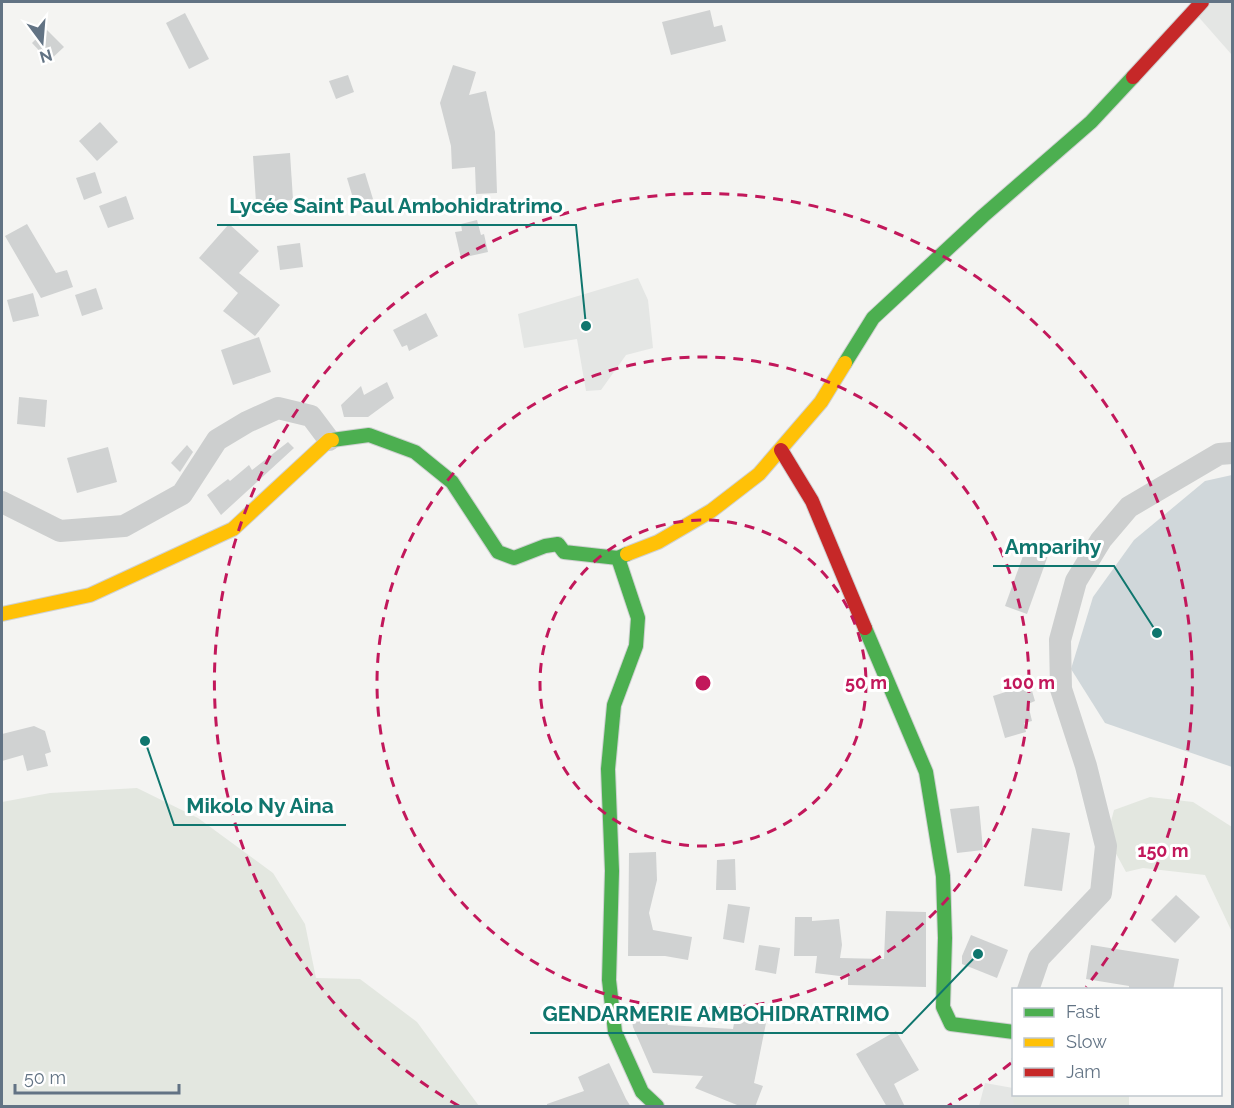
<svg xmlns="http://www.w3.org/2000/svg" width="1234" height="1108" viewBox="0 0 1234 1108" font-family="Raleway,sans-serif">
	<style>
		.built { fill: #e4e6e4 }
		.green { fill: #e3e7e0 }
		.water { fill: #d0d7da }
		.building { fill: #d0d2d2 }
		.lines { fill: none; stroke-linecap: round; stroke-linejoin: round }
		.fast-casing { stroke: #cfd1d2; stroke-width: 16 }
		.slow-casing { stroke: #cfd1d2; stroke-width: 16 }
		.jam-casing { stroke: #cfd1d2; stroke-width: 16 }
		.street { stroke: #cdcfcf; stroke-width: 22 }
		.fast { stroke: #4caf50; stroke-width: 14 }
		.slow { stroke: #ffc107; stroke-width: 14 }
		.jam { stroke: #c62828; stroke-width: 14 }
		.ring { fill: none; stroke: #c2185b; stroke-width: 3; stroke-dasharray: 10 8 }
		.centre { fill: #c2185b; stroke: #fff; stroke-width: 3 }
		.ring-label { font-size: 18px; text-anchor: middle; font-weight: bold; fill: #c2185b; stroke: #fff; stroke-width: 6; stroke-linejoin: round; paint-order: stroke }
		.leader { fill: none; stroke: #0f766e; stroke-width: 2 }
		.callout-dot { fill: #0f766e; stroke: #fff; stroke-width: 2 }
		.callout-label { font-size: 21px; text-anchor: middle; font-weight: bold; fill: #0f766e; stroke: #fff; stroke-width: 6; stroke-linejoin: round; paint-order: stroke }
	</style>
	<rect width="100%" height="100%" fill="#f4f4f2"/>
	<!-- built -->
	<g class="built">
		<polygon points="1208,2 1232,2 1232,55 1196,14"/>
		<polygon points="638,278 648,300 653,348 626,355 601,390 586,391 577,339 524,348 518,314"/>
		<polygon points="985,1083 1013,1088 1014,1094 1057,1095 1133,1106 979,1106"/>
	</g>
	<!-- green -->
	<g class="green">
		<polygon points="137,788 198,818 273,873 305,924 316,978 360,979 417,1022 479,1106 2,1106 2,802 50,793"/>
		<polygon points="1150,797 1193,802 1232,827 1232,932 1205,875 1143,868 1126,872 1113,848 1109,829 1114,810"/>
		<polygon points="1011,1058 1013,1058 1014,1094 1129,1095 1129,1106 1014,1106"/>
	</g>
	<!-- water -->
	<polygon class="water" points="1232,475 1232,767 1105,723 1071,669 1093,597 1134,540 1205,481"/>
	<!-- building -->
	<g class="building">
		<polygon points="710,10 714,27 722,25 726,41 671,55 662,22"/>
		<polygon points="185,13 209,59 189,69 166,23"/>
		<polygon points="46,29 64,47 49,61 32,43"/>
		<polygon points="453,65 476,72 469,95 486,91 495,132 497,193 476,194 475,167 452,169 451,146 440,103"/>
		<polygon points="348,75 354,92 336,99 329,81"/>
		<polygon points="100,122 118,142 97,161 79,141"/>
		<polygon points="290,153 293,200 256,203 253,156"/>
		<polygon points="95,172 102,193 84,200 76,178"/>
		<polygon points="365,173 373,199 355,205 347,178"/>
		<polygon points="126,196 134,219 108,228 99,206"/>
		<polygon points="477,220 481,235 484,234 488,252 461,258 455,232 462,231 461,224"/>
		<polygon points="27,224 56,273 67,270 73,287 41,298 5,236"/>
		<polygon points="229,224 259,251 239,273 280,305 255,336 223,311 238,293 199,258"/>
		<polygon points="300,243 303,267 280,270 277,246"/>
		<polygon points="96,288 103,309 82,316 75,295"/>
		<polygon points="33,293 39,316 13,322 7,300"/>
		<polygon points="426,313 438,336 409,351 407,345 402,347 393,330"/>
		<polygon points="259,337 271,372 233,385 221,350"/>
		<polygon points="387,382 394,398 368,417 344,417 341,405 361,386 364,395"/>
		<polygon points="19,397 47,400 45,427 17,424"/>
		<polygon points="288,442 294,448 221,515 207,495 228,479 230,481 249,465 252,470"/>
		<polygon points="187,445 193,452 180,472 171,463"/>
		<polygon points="108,447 117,482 77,493 67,458"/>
		<polygon points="1028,542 1050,550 1027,614 1005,606"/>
		<polygon points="1030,684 1035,701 1028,704 1032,721 1024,723 1026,732 1005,738 993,696"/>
		<polygon points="34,726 45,731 51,752 45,754 48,766 27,771 23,755 2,761 2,734"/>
		<polygon points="979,806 983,850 957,853 950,809"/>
		<polygon points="1032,828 1070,833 1062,891 1024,886"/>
		<polygon points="656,852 657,880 649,913 653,930 692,937 688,960 665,956 628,956 629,853"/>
		<polygon points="735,859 736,890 716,890 717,860"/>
		<polygon points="1176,895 1200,917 1175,943 1151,920"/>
		<polygon points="728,904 750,907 744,943 723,939"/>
		<polygon points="886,911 926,912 926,987 848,985 848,977 815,973 817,956 794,956 795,917 812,917 812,921 839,919 842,945 840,958 884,959"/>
		<polygon points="971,935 1008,950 997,978 962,964 962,956"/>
		<polygon points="759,945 780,948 776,974 755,970"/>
		<polygon points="1091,945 1179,959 1173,990 1129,990 1129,986 1086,979"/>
		<polygon points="657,1006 668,1025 733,1029 736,1012 767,1018 754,1083 763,1086 755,1107 742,1107 695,1088 703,1076 653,1073 633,1027 631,1014"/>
		<polygon points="896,1031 919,1070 894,1084 905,1107 887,1107 856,1054"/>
		<polygon points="609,1063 626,1099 631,1107 547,1107 547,1104 584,1091 578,1077"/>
	</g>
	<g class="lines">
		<!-- fast casing -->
		<g class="fast-casing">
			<g id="fast">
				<polyline points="845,363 873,318 983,216 1091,122 1133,77"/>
				<polyline points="332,440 369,435 415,452 452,482 498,552 514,558 545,546 558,544 564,552 618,558"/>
				<polyline points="627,554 618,558 638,618 636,646 614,705 608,769 612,871 609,980 615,1032 642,1092 657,1106"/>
				<polyline points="865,628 926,772 943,876 945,938 943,1007 951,1024 1014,1032"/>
			</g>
		</g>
		<!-- slow casing -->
		<g class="slow-casing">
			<g id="slow">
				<polyline points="627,554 658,542 711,511 759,474 821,402 845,363"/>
				<polyline points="2,614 90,595 233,529 329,440 332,440"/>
			</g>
		</g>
		<!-- jam casing -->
		<g class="jam-casing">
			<g id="jam">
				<polyline points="1133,77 1202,2"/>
				<polyline points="781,450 812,501 865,628"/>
			</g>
		</g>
		<!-- street -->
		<g class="street">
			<polyline points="2,502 60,531 124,526 182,494 217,440 247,422 278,408 311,416 329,440"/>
			<polyline points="1028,990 1039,958 1101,893 1106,846 1086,766 1061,689 1060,640 1076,581 1101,540 1129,507 1219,454 1232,453"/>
		</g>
		<!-- fast -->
		<use href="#fast" class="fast"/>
		<!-- slow -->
		<use href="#slow" class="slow"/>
		<!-- jam -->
		<use href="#jam" class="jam"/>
	</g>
	<!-- distance rings -->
	<g class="ring">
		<circle cx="703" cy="683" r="163"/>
		<circle cx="703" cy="683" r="326"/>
		<path d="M1011 1063A489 489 0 0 1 948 1106M459 1106A489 489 0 1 1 1086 987"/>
	</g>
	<circle cx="703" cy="683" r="9" class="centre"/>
	<g class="ring-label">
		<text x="866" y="689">50 m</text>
		<text x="1029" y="689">100 m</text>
		<text x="1163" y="857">150 m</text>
	</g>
	<!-- callouts -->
	<path class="leader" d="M586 326L576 225H217M1157 633L1114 566H993M145 741L174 825H346M978 954L902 1033H530"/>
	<g class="callout-dot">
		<circle cx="586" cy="326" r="6"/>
		<circle cx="1157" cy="633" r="6"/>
		<circle cx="145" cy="741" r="6"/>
		<circle cx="978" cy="954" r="6"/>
	</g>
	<g class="callout-label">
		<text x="396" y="213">Lycée Saint Paul Ambohidratrimo</text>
		<text x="1053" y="554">Amparihy</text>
		<text x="260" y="813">Mikolo Ny Aina</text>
		<text x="716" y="1021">GENDARMERIE AMBOHIDRATRIMO</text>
	</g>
	<!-- border -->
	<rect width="1234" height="1108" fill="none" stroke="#627384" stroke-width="6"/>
	<!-- legend -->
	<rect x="1012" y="988" width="210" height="108" fill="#ffffff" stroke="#c0c7ce" stroke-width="1.5"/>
	<rect x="1024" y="1008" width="30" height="9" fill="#4caf50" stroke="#c0c7ce" stroke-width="1.5"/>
	<text x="1066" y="1018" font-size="18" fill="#627384">Fast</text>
	<rect x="1024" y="1038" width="30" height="9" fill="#ffc107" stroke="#c0c7ce" stroke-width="1.5"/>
	<text x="1066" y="1048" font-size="18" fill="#627384">Slow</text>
	<rect x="1024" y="1068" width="30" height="9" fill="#c62828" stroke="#c0c7ce" stroke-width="1.5"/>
	<text x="1066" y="1078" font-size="18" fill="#627384">Jam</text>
	<!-- north arrow -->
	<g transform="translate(42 42) rotate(164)" stroke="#ffffff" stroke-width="4.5" paint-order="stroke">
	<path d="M0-4.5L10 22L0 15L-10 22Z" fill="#627384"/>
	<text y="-9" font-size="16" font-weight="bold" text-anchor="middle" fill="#627384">N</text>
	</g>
	<!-- scale -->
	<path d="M15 1084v9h164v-9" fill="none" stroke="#627384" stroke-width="3"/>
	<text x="24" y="1084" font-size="18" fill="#627384" stroke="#ffffff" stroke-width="4.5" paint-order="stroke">50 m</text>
</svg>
